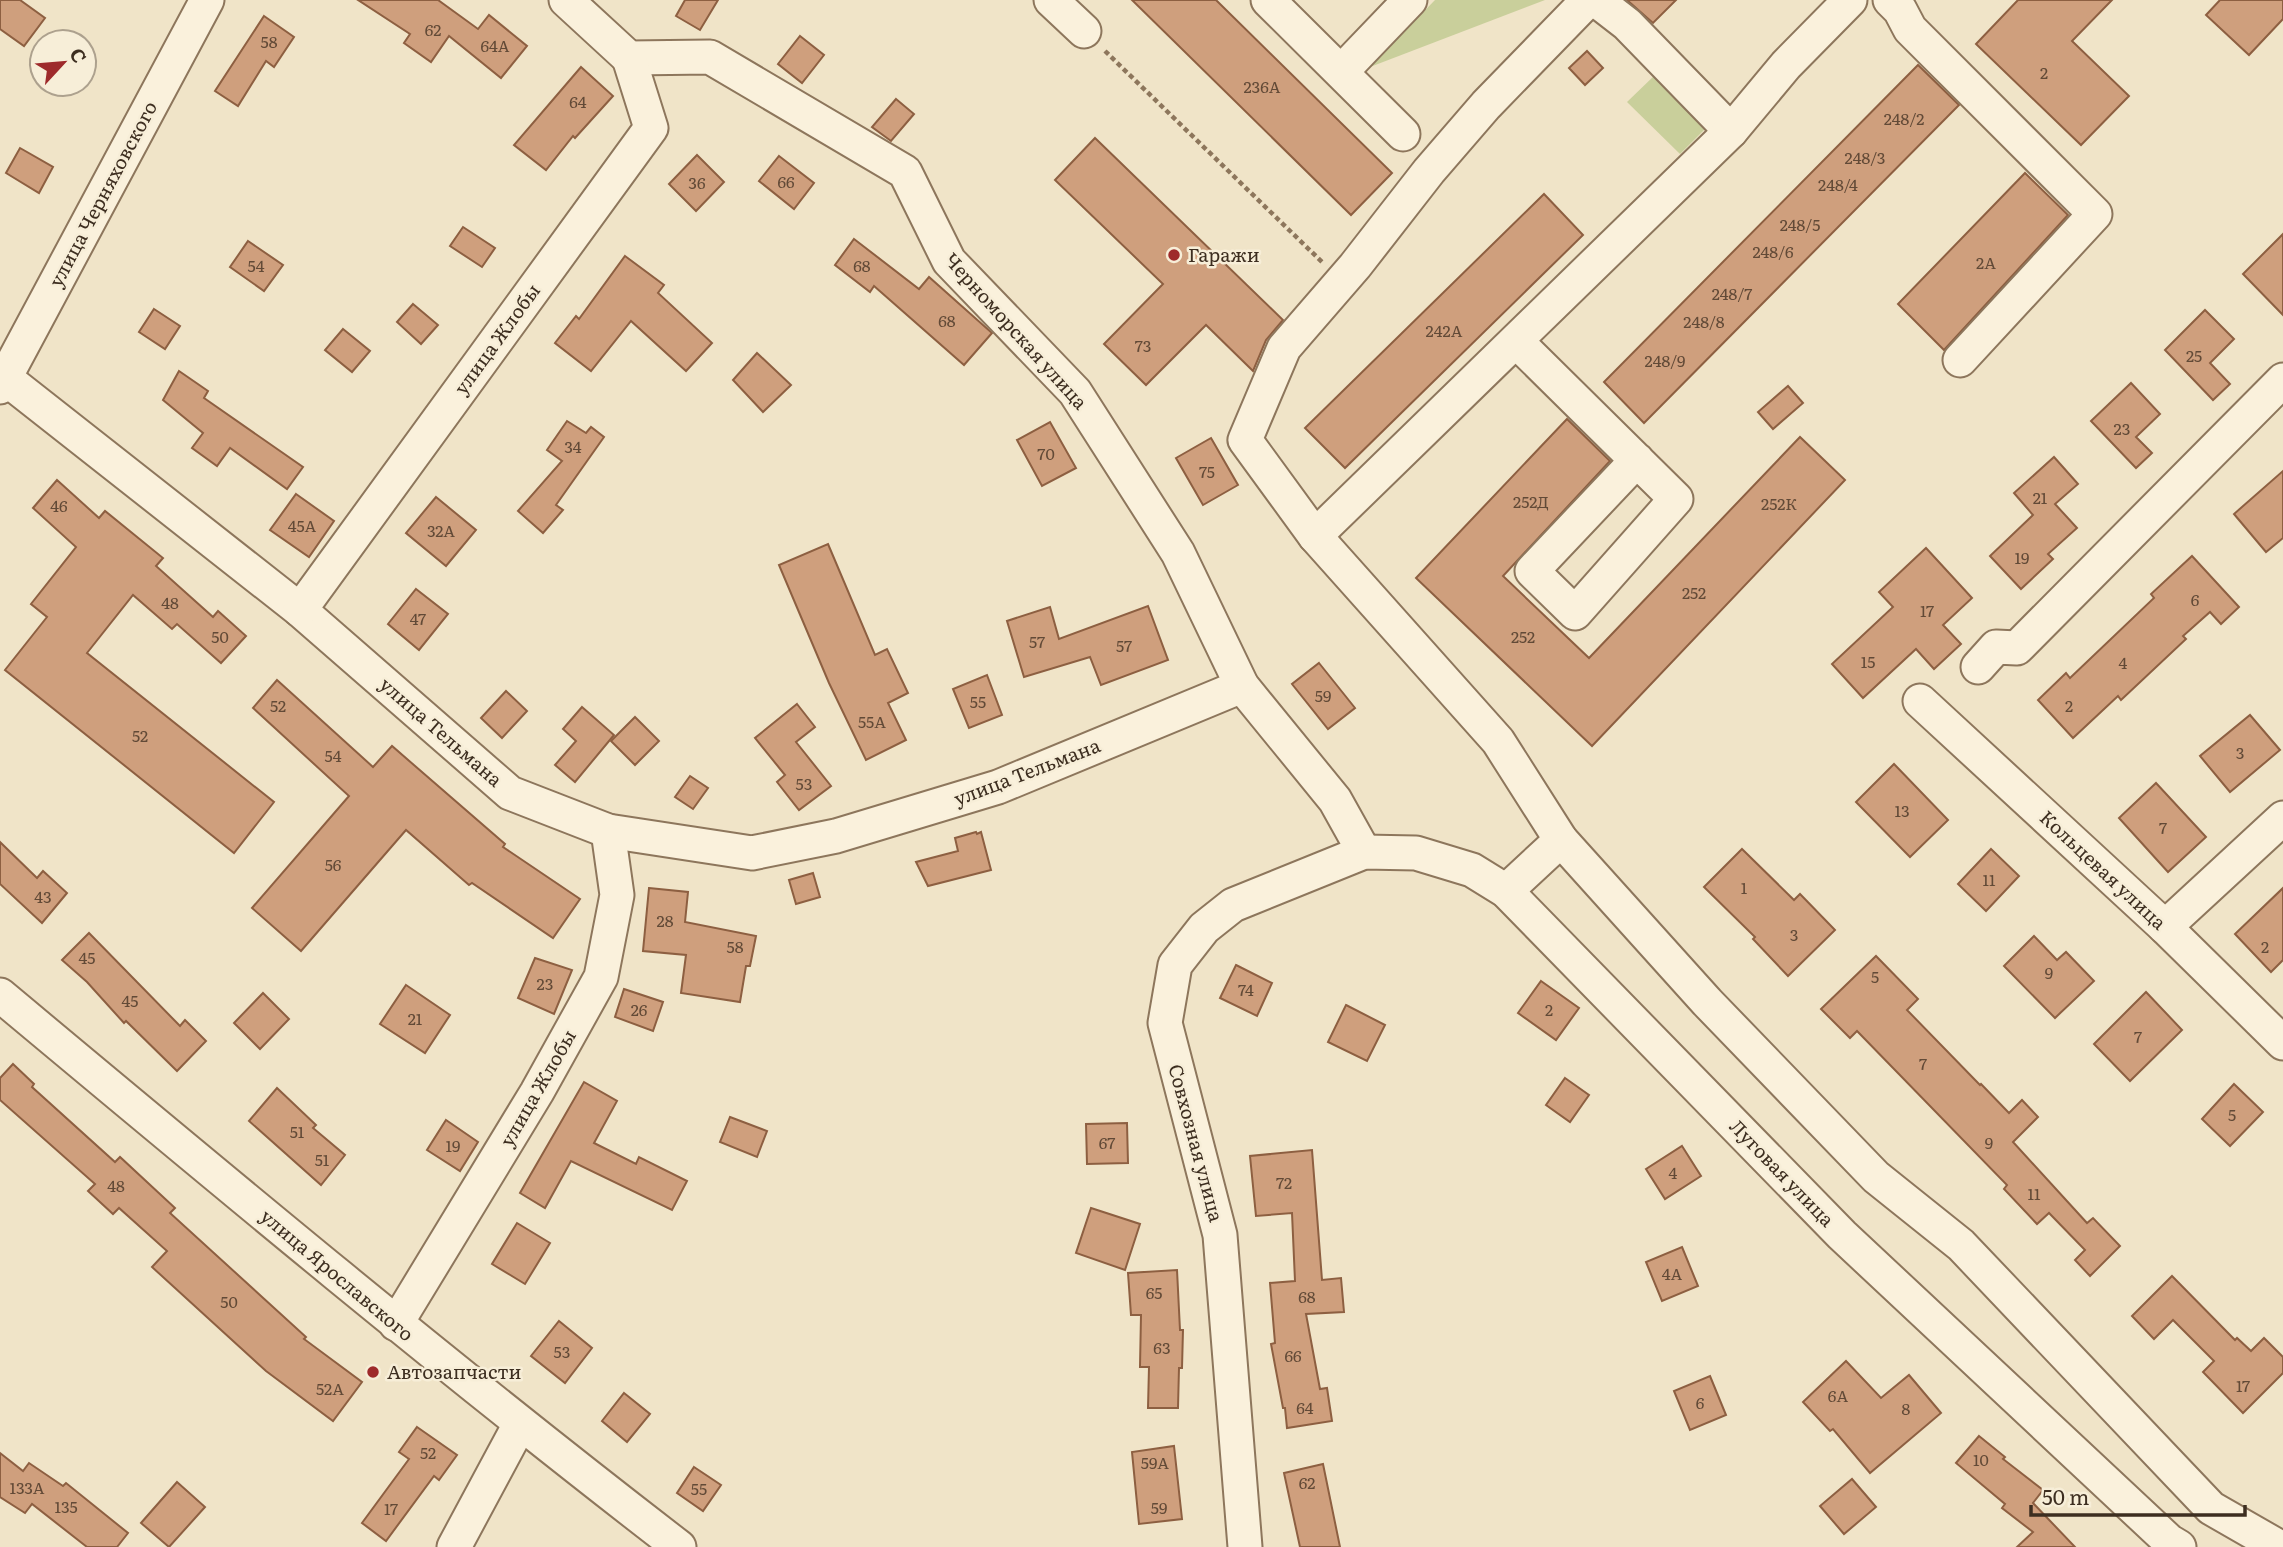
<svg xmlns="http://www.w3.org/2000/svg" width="2283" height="1547" viewBox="0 0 2283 1547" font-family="Literata,serif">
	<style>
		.green { fill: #c9cf9b }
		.building { fill: #cf9f7d; stroke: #8d5f41; stroke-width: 2 }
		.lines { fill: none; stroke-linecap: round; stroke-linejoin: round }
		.minor-casing { stroke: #8d765c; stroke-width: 37 }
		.path { stroke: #8d765c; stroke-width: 4.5; stroke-dasharray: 5 3.5; stroke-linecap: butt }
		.minor { stroke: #faf1dc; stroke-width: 33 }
		.poi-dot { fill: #9e2a2b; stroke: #f7eed8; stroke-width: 2.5 }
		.labels { text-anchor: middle; stroke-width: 5; stroke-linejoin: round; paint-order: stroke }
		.number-label { font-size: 16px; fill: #624a37 }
		.street-label { font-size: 19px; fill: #3d2e20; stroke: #f7eed8 }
		.poi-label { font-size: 19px; fill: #3d2e20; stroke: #f7eed8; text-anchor: start }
	</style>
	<rect width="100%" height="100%" fill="#f0e4c8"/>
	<!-- green -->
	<g class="green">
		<polygon points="1435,0 1545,0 1370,67"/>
		<polygon points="1655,75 1707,127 1680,154 1627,102"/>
	</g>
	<!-- building -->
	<g class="building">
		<polygon points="0,0 20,0 45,18 24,46 0,29"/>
		<polygon points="358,0 438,0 478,29 489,15 527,46 501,78 449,36 431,62 404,43 410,34"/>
		<polygon points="685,0 718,0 700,30 676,16"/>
		<polygon points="1132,0 1216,0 1392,173 1351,215"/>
		<polygon points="1627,0 1676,0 1653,23"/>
		<polygon points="2018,0 2112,0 2072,41 2129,96 2081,145 1976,44"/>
		<polygon points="2220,0 2283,0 2283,19 2249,55 2206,15"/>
		<polygon points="264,16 294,37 274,67 266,61 238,106 215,91"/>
		<polygon points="800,36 824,55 802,83 778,64"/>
		<polygon points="1587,51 1603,68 1585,85 1569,68"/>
		<polygon points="1918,65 1959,105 1644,423 1604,382"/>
		<polygon points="581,67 613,96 575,138 573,136 546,170 514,145"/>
		<polygon points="896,99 914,114 891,141 872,127"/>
		<polygon points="1095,138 1283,320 1266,340 1253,371 1206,325 1146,385 1104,344 1163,284 1055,180"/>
		<polygon points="20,148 53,167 39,193 6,173"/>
		<polygon points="697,155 724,182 696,211 669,184"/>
		<polygon points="779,156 814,183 794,209 759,181"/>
		<polygon points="2025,173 2068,215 1944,350 1898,304"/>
		<polygon points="1544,194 1583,235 1345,468 1305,428"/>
		<polygon points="463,227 495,248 482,267 450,246"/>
		<polygon points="2283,234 2283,315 2243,274"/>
		<polygon points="854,239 919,289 929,277 992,333 964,365 874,286 870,292 835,265"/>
		<polygon points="248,241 283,265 264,291 230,267"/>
		<polygon points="625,256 664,285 658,293 712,343 686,371 631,321 591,371 555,343 576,316 579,319"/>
		<polygon points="413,304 438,325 421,344 397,322"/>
		<polygon points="154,309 180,326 165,349 139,332"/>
		<polygon points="2205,310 2234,339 2210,363 2230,384 2213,400 2165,350"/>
		<polygon points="343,329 370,351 352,372 325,350"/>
		<polygon points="757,353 791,385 763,412 733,380"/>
		<polygon points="179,371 208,391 204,398 303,467 287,489 230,448 217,466 192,448 203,433 163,400"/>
		<polygon points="2131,383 2160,414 2136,437 2152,453 2136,468 2091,421"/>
		<polygon points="1788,386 1803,403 1773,429 1758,412"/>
		<polygon points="1567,419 1610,461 1503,576 1589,658 1800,437 1845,480 1592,746 1416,578"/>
		<polygon points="567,421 586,433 591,427 604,437 556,505 563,510 543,533 518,511 562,461 547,450"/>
		<polygon points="1050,422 1076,468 1042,486 1017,440"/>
		<polygon points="1211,438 1238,485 1203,505 1176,458"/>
		<polygon points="2054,457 2078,484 2055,504 2077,528 2048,554 2053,559 2021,589 1990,556 2033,515 2014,493"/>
		<polygon points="2283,471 2283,538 2266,552 2234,514"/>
		<polygon points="57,480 99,518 105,511 163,558 156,566 213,617 218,611 246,636 221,663 177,624 172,629 133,595 87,653 274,802 234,853 5,670 47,617 31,604 76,547 33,508"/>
		<polygon points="296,494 334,521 309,557 270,530"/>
		<polygon points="436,497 476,530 446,566 406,533"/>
		<polygon points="828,544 875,655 887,649 908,693 888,703 906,740 866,760 829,683 779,565"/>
		<polygon points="1926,548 1972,598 1943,625 1961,644 1934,669 1916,649 1863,698 1832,664 1893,607 1879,592"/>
		<polygon points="2192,556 2239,607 2221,624 2210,612 2183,636 2186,639 2121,700 2118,696 2073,738 2038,700 2066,673 2070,678 2154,598 2151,594"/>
		<polygon points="416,589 448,614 419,650 388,624"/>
		<polygon points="1148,606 1168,660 1101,685 1090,657 1024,677 1007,621 1050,607 1059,639"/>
		<polygon points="1319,663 1355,708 1328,729 1292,684"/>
		<polygon points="987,675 1002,715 969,728 953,689"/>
		<polygon points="277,680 373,767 392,746 505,844 503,847 580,899 553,938 472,883 469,885 406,830 301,951 252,908 349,796 253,708"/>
		<polygon points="506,691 527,711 502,738 481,718"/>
		<polygon points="797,704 815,727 796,742 831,786 799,810 777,782 785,775 755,738"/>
		<polygon points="582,707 614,735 575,782 555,765 576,741 563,729"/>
		<polygon points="2250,715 2280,750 2230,792 2200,756"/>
		<polygon points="635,717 659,741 635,765 611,741"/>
		<polygon points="1894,764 1948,820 1910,857 1856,802"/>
		<polygon points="690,776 708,788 693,809 675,797"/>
		<polygon points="2156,783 2206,837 2168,872 2119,818"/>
		<polygon points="976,832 977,834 981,832 991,870 928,886 916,862 958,851 955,838"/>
		<polygon points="0,842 37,878 43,871 67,893 42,923 0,884"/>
		<polygon points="1742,849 1794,900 1800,894 1835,930 1788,976 1753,939 1755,937 1704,887"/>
		<polygon points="1991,849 2019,876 1986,911 1958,884"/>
		<polygon points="813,873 820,897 796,904 789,880"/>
		<polygon points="649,888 688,892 685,922 756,936 750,966 746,966 740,1002 681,993 686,955 643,951"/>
		<polygon points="2283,888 2283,960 2271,972 2235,934"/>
		<polygon points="89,933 180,1026 185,1020 206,1041 177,1071 126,1021 124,1023 87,982 62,960"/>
		<polygon points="2034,936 2057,960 2066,952 2094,981 2055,1018 2004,966"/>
		<polygon points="1876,956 1918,999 1907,1010 1980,1085 1981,1084 2009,1113 2022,1100 2038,1117 2013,1142 2087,1223 2093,1218 2120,1246 2090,1276 2075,1260 2085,1250 2049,1213 2037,1224 2004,1189 2007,1185 1857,1031 1850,1038 1821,1009"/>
		<polygon points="535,958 572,970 554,1014 518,998"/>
		<polygon points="1236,965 1272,983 1257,1016 1220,998"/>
		<polygon points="1541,981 1579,1008 1556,1040 1518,1013"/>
		<polygon points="406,985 450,1015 425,1053 380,1024"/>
		<polygon points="624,989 663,1002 653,1031 615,1017"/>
		<polygon points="2146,992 2182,1030 2130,1081 2094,1044"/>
		<polygon points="263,993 289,1019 260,1049 234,1023"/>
		<polygon points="1346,1005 1385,1025 1367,1061 1328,1042"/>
		<polygon points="13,1064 34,1084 32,1087 115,1162 120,1157 175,1208 170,1213 306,1337 304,1339 362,1382 333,1421 266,1371 152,1267 167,1251 119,1208 113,1214 88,1191 95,1184 0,1100 0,1078"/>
		<polygon points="1565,1078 1589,1095 1570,1122 1546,1105"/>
		<polygon points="584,1082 617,1101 594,1143 636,1164 639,1157 687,1181 672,1210 571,1161 545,1208 520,1193"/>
		<polygon points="2234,1084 2263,1112 2230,1146 2202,1119"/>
		<polygon points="277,1088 316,1125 313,1128 345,1155 321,1185 249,1121"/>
		<polygon points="730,1117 767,1131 757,1157 720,1142"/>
		<polygon points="446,1120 478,1142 460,1171 427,1150"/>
		<polygon points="1127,1123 1128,1163 1087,1164 1086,1124"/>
		<polygon points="1682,1146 1701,1176 1665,1199 1646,1169"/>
		<polygon points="1312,1150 1322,1280 1341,1278 1344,1312 1306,1314 1320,1389 1327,1388 1332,1421 1287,1428 1285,1408 1283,1408 1271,1344 1275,1343 1270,1283 1295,1281 1292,1213 1256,1216 1250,1156"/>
		<polygon points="1091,1208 1140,1224 1125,1270 1076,1253"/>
		<polygon points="517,1223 550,1243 525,1284 492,1264"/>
		<polygon points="1682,1247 1698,1286 1662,1301 1646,1262"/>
		<polygon points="1177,1270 1180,1330 1183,1330 1182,1368 1179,1368 1178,1408 1148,1408 1149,1367 1140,1367 1141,1315 1131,1315 1128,1273"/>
		<polygon points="2172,1276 2235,1340 2237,1338 2251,1351 2264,1338 2283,1357 2283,1373 2243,1413 2203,1372 2214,1361 2173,1320 2154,1339 2132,1316"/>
		<polygon points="559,1321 592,1348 565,1383 531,1356"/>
		<polygon points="1846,1361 1881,1398 1909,1375 1941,1413 1870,1473 1833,1429 1830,1431 1803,1402"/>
		<polygon points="1710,1376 1726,1415 1690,1430 1674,1391"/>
		<polygon points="624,1393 650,1414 627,1442 602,1421"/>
		<polygon points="417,1427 457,1455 439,1480 434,1476 386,1541 362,1523 409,1459 399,1452"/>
		<polygon points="1979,1436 2005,1457 2003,1459 2043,1490 2033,1503 2075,1547 2017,1547 2033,1532 2002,1508 2005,1504 1956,1463"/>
		<polygon points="1174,1446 1182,1519 1139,1524 1132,1452"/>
		<polygon points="0,1453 23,1471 29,1463 63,1486 66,1483 128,1533 117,1547 87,1547 32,1504 25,1513 0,1497"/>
		<polygon points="1323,1464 1340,1547 1300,1547 1284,1473"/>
		<polygon points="694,1467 721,1485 703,1511 677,1493"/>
		<polygon points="1852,1479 1876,1507 1844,1534 1820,1506"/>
		<polygon points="177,1482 205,1507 169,1547 141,1523"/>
	</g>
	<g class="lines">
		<!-- minor casing -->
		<g class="minor-casing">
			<g id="minor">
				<polyline points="566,0 629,58 710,57 905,172 949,261 1075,392 1178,553 1242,686 1335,800 1364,852"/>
				<polyline points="1051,0 1084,31"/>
				<polyline points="1268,0 1403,134"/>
				<polyline points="1588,0 1486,105 1429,171 1355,266 1284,348 1245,440 1315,536 1498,741 1561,840 1707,1002 1876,1177 1961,1245 2211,1508 2279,1547"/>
				<polyline points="1596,0 1627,24 1731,131"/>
				<polyline points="1890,0 1900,10 1910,29 2095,214 1960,360"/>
				<polyline points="1342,71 1410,0"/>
				<polyline points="1516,341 1676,499 1575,613 1532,571 1637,460"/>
				<polyline points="0,374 300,610 510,793 608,831 752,853 836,836 998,787 1242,686"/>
				<polyline points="0,387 207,0"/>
				<polyline points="1315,536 1731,131 1786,65 1850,0"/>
				<polyline points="300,610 651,128 629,58"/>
				<polyline points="1978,667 1996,647 2017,648 2283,380"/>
				<polyline points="1920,701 2165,927 2283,1043"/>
				<polyline points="1506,891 1561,840"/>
				<polyline points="2165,927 2283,818"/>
				<path d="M 0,995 C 224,1182 448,1369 679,1547"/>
				<polyline points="396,1324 537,1092 601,977 617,895 608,831"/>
				<polyline points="454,1547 520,1424"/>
				<polyline points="1245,1547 1220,1235 1165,1023 1175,965 1204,928 1233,905 1364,852 1416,853 1472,870 1506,891 1842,1235 2169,1541 2179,1547"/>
			</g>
		</g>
		<!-- path -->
		<polyline class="path" points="1105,51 1322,262"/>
		<!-- minor -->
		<use href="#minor" class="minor"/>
	</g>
	<!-- markers -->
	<g class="poi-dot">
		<circle cx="1174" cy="255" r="7"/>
		<circle cx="373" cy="1372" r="7"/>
	</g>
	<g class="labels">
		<!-- number labels -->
		<g class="number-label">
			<text x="433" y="36">62</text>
			<text x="269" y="48">58</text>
			<text x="495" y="52">64А</text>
			<text x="2044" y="79">2</text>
			<text x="1262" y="93">236А</text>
			<text x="578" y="108">64</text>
			<text x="1904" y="125">248/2</text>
			<text x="1865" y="164">248/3</text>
			<text x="786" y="188">66</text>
			<text x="697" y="189">36</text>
			<text x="1838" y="191">248/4</text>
			<text x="1800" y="231">248/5</text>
			<text x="1773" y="258">248/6</text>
			<text x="1986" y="269">2А</text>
			<text x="256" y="272">54</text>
			<text x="862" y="272">68</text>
			<text x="1732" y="300">248/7</text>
			<text x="947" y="327">68</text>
			<text x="1704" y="328">248/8</text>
			<text x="1444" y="337">242А</text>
			<text x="1143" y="352">73</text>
			<text x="2194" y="362">25</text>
			<text x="1665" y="367">248/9</text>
			<text x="2122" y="435">23</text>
			<text x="573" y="453">34</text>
			<text x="1046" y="460">70</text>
			<text x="1207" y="478">75</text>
			<text x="2040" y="504">21</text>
			<text x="1531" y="508">252Д</text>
			<text x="1779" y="510">252К</text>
			<text x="59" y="512">46</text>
			<text x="302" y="532">45А</text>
			<text x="441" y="537">32А</text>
			<text x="2022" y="564">19</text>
			<text x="1694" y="599">252</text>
			<text x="2195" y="606">6</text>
			<text x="170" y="609">48</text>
			<text x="1927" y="617">17</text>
			<text x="418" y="625">47</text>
			<text x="220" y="643">50</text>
			<text x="1523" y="643">252</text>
			<text x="1037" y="648">57</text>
			<text x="1124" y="652">57</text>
			<text x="1868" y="668">15</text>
			<text x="2123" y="669">4</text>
			<text x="1323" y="702">59</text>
			<text x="978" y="708">55</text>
			<text x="278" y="712">52</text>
			<text x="2069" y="712">2</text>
			<text x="872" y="728">55А</text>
			<text x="140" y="742">52</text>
			<text x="2240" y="759">3</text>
			<text x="333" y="762">54</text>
			<text x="804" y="790">53</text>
			<text x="1902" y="817">13</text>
			<text x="2163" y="834">7</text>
			<text x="333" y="871">56</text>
			<text x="1989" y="886">11</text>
			<text x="1744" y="894">1</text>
			<text x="43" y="903">43</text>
			<text x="665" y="927">28</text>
			<text x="1794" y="941">3</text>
			<text x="735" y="953">58</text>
			<text x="2265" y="953">2</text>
			<text x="87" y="964">45</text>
			<text x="2049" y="979">9</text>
			<text x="1875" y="983">5</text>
			<text x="545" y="990">23</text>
			<text x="1246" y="996">74</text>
			<text x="130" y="1007">45</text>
			<text x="639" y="1016">26</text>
			<text x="1549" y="1016">2</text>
			<text x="415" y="1025">21</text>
			<text x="2138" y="1043">7</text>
			<text x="1923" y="1070">7</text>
			<text x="2232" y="1121">5</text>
			<text x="297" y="1138">51</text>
			<text x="1107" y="1149">67</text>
			<text x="1989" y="1149">9</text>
			<text x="453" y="1152">19</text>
			<text x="322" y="1166">51</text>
			<text x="1673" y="1179">4</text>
			<text x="1284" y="1189">72</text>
			<text x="116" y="1192">48</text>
			<text x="2034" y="1200">11</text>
			<text x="1672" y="1280">4А</text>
			<text x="1154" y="1299">65</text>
			<text x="1307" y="1303">68</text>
			<text x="229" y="1308">50</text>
			<text x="1162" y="1354">63</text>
			<text x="562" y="1358">53</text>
			<text x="1293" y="1362">66</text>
			<text x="2243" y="1392">17</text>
			<text x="330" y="1395">52А</text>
			<text x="1838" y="1402">6А</text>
			<text x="1700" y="1409">6</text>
			<text x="1305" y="1414">64</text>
			<text x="1906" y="1415">8</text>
			<text x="428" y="1459">52</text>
			<text x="1981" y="1466">10</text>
			<text x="1155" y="1469">59А</text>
			<text x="1307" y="1489">62</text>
			<text x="27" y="1494">133А</text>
			<text x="699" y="1495">55</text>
			<text x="66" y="1513">135</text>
			<text x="1159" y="1514">59</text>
			<text x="391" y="1515">17</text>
		</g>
		<!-- street labels -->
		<g class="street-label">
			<text transform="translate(103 194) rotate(-62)" y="7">улица Черняховского</text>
			<text transform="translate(1016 331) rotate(48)" y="7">Черноморская улица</text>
			<text transform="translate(497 339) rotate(-54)" y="7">улица Жлобы</text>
			<text transform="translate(441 732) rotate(41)" y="7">улица Тельмана</text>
			<text transform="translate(1027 772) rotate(-21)" y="7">улица Тельмана</text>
			<text transform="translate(2103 870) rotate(43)" y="7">Кольцевая улица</text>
			<text transform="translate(538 1088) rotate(-60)" y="7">улица Жлобы</text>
			<text transform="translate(1196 1143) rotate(75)" y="7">Совхозная улица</text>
			<text transform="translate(1782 1173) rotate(46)" y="7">Луговая улица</text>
			<text transform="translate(337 1275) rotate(40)" y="7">улица Ярославского</text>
		</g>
		<!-- poi labels -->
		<g class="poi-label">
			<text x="1188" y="262">Гаражи</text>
			<text x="387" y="1379">Автозапчасти</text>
		</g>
	</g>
	<!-- north arrow -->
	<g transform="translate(63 63) rotate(64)"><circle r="33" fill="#f7eed8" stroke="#ada18e" stroke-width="2"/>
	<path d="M0-5L12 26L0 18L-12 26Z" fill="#9e2a2b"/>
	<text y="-10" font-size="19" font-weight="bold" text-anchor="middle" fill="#3d2e20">С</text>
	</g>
	<!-- scale -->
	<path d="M2031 1505v10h214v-10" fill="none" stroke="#3d2e20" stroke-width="3.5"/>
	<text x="2042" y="1505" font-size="21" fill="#3d2e20" stroke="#f7eed8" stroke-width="5" paint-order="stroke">50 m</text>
</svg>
